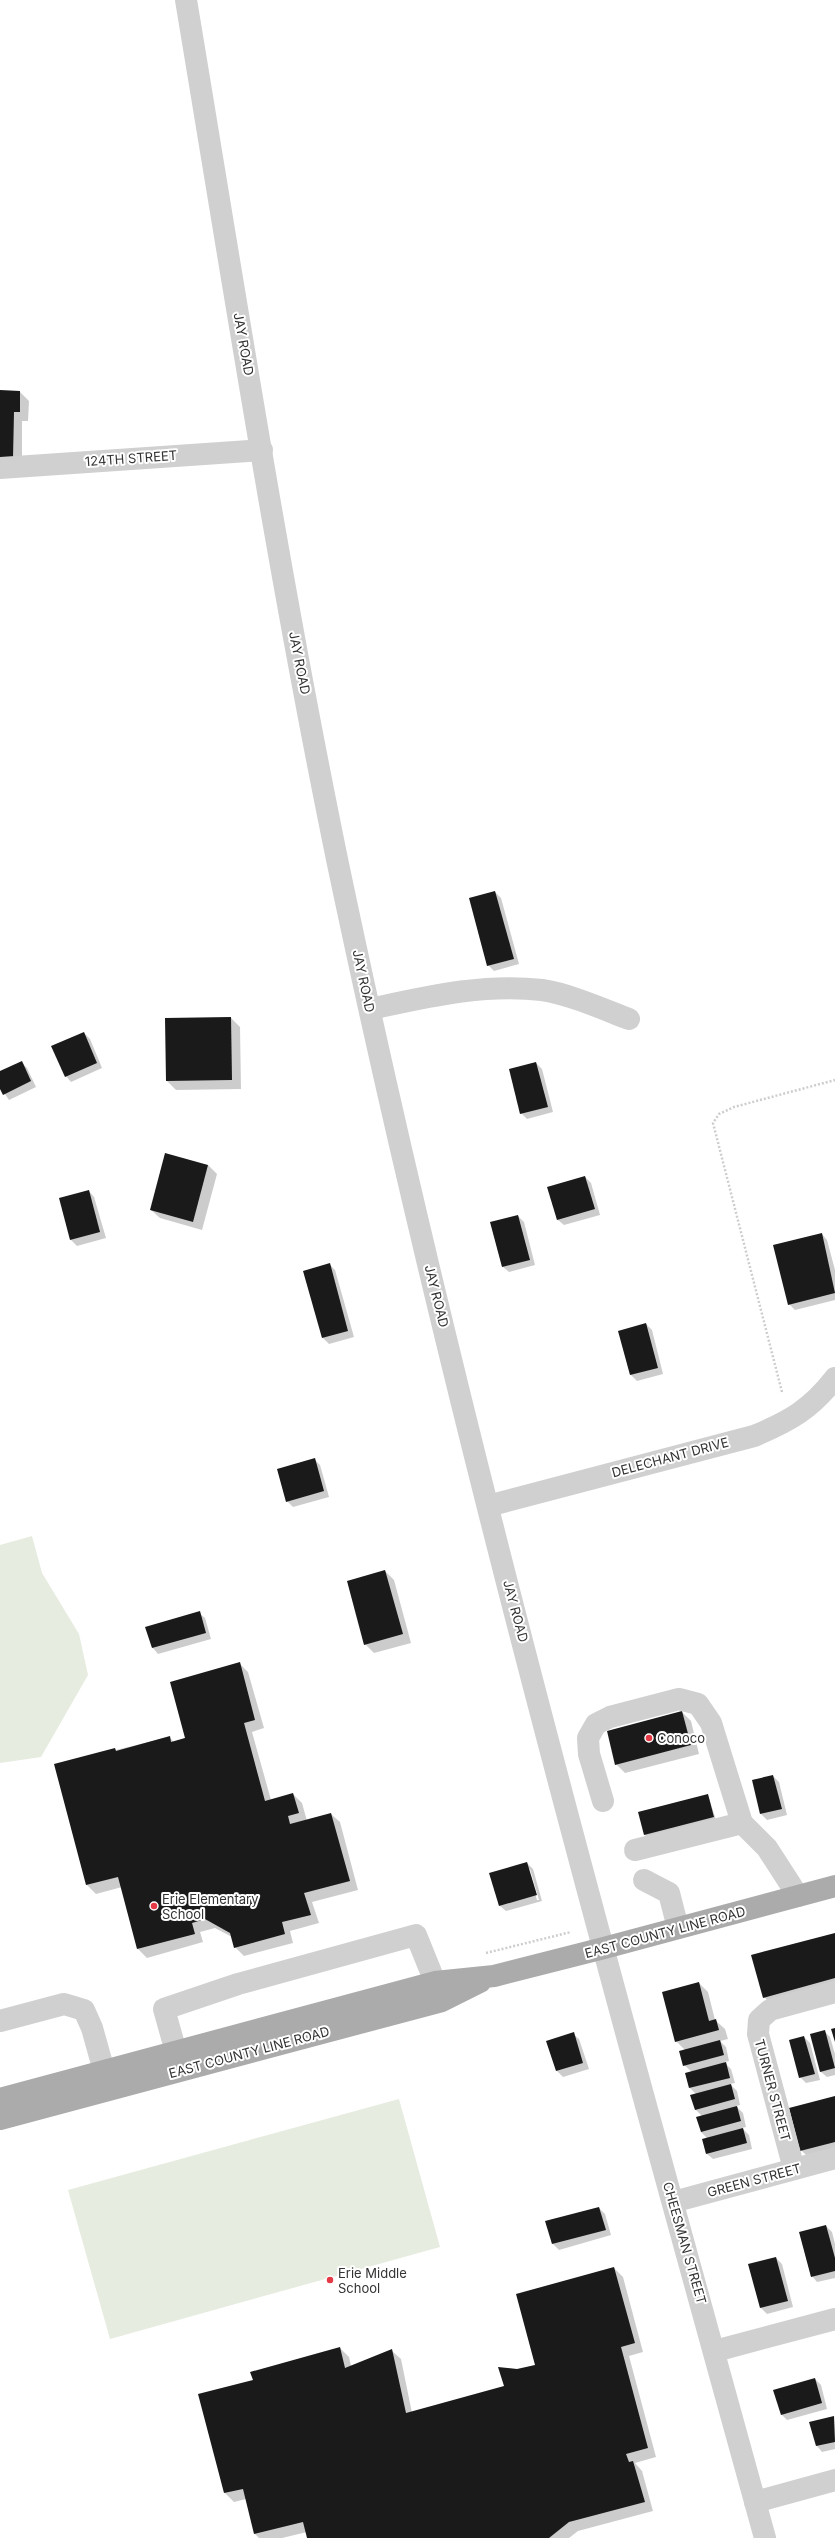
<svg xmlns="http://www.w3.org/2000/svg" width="835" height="2538" viewBox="0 0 835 2538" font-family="Inter,sans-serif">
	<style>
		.green { fill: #e6ecdf }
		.shadow { fill: #0003; fill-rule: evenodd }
		.building { fill: #1a1a1a }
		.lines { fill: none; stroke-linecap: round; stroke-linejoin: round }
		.path { stroke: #cdcdcd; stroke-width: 2.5; stroke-dasharray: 2 2; stroke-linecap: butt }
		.minor { stroke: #d0d0d0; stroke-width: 22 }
		.major { stroke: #ababab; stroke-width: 22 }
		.poi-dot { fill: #e63946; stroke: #fff; stroke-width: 1.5 }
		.labels { text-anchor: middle; stroke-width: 4; stroke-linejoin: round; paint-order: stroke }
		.street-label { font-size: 13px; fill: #333; stroke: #fff }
		.poi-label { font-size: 13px; fill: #333; stroke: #fff; text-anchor: start }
	</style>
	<rect width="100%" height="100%" fill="#fff"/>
	<!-- green -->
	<g class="green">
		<polygon points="32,1536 42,1573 79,1634 88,1675 41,1757 0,1763 0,1545"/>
		<polygon points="399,2099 440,2247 110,2339 68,2190"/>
	</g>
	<!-- shadow -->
	<g class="shadow">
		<polygon points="0,391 20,392 29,401 28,421 22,421 22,466 0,466"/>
		<polygon points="495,892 501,898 519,964 494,971 488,965"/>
		<polygon points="231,1018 240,1027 241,1089 176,1090 167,1081"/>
		<polygon points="84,1033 90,1039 102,1068 71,1082 66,1076"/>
		<polygon points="21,1062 27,1068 36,1087 9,1100 0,1087 0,1072"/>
		<polygon points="536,1063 542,1069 553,1112 527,1119 521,1113"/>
		<polygon points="208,1165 217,1174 202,1230 160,1218 151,1210"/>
		<polygon points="585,1177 591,1183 600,1215 564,1225 558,1220"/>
		<polygon points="89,1191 94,1197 106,1238 77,1246 71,1240 60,1199"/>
		<polygon points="518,1216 524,1222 535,1265 509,1272 503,1267"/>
		<polygon points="822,1234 827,1240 835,1270 835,1300 795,1310 789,1304"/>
		<polygon points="330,1265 335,1270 354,1337 329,1344 323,1338 304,1271"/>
		<polygon points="646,1324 652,1330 663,1374 637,1381 631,1375 620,1331"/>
		<polygon points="314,1459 320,1465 329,1497 293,1507 287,1501"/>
		<polygon points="385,1571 394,1580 411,1643 374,1653 365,1644"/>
		<polygon points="199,1613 205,1618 211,1639 158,1654 153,1648 147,1627"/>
		<polygon points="239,1663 248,1672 264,1728 252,1732 271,1800 293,1794 302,1803 307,1821 331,1814 340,1822 358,1890 312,1902 319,1923 290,1931 293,1943 244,1956 235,1947 232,1937 215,1928 200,1932 203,1942 147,1958 138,1949 122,1887 96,1894 87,1885 55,1765 169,1737 174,1742 186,1738"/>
		<polygon points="682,1712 691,1721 699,1754 625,1773 616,1764"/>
		<polygon points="773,1776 779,1782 787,1815 767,1820 761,1814 753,1781"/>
		<polygon points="708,1795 716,1820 648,1838 645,1835 639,1812"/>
		<path d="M 527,1863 L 533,1869 L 542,1901 L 506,1911 L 500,1906 ZM 528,1869 L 530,1869 L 539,1900 L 537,1900 Z"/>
		<polygon points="835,1934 835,1986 770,2003 764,1997"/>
		<polygon points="699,1983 708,1992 715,2020 725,2029 728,2039 720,2041 726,2047 729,2061 724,2062 731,2069 735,2083 730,2084 737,2091 740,2105 736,2106 743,2113 746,2127 742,2128 749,2135 752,2149 713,2159 707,2154 708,2139 701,2132 702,2116 695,2109 696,2094 690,2088 686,2074 692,2072 684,2065 685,2050 676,2041"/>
		<polygon points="824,2031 830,2037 835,2054 835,2075 827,2077 821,2072"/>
		<polygon points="573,2034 579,2039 589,2069 563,2077 557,2071 548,2042"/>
		<polygon points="804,2037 810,2043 820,2080 806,2083 800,2077"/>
		<polygon points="835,2097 835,2149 807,2156 801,2150"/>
		<polygon points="599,2208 605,2214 611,2235 559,2250 553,2244"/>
		<polygon points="826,2226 832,2232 835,2244 835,2278 817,2282 812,2276"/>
		<polygon points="776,2258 782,2264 793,2307 767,2314 761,2308 750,2265"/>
		<polygon points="614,2268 623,2277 643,2352 629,2356 656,2457 635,2463 642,2471 653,2511 578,2531 569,2538 308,2538 307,2532 282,2538 259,2538 255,2534 246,2499 234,2502 225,2493 254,2380 340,2348 349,2357 351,2366 392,2351 401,2359 412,2413 505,2387 517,2370 536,2365"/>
		<polygon points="815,2379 821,2385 827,2409 787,2420 782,2415"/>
		<polygon points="834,2417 835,2449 822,2452 817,2446 810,2423"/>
	</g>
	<!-- building -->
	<g class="building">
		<polygon points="0,390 20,391 20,412 14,412 13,458 0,457"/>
		<polygon points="495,891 514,959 487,966 469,898"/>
		<polygon points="231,1017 232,1080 166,1081 165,1018"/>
		<polygon points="84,1032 97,1063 65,1077 51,1046"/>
		<polygon points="22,1061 31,1081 3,1095 0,1089 0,1071"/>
		<polygon points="536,1062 548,1107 520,1114 509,1069"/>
		<polygon points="165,1153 208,1165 193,1222 150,1210"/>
		<polygon points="585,1176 595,1209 557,1220 547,1187"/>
		<polygon points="89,1190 100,1232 70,1240 59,1198"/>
		<polygon points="518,1215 530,1260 502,1267 490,1222"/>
		<polygon points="822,1233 835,1293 788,1305 773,1245"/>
		<polygon points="330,1263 348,1331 322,1338 303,1271"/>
		<polygon points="646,1323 658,1368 630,1375 618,1331"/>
		<polygon points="315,1458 324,1491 286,1502 277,1469"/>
		<polygon points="385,1570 403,1634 364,1645 347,1581"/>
		<polygon points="200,1611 206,1633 152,1648 145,1627"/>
		<polygon points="240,1662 255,1720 244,1723 265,1801 293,1793 299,1813 288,1816 290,1824 331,1813 350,1881 304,1893 311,1915 282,1922 285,1934 234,1948 230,1933 205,1919 192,1923 195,1934 137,1949 118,1877 86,1885 54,1764 115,1748 116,1751 170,1736 171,1742 185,1738 170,1682"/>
		<polygon points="682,1711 691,1745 615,1765 607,1731"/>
		<polygon points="773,1775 782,1809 760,1814 752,1780"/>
		<polygon points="708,1794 714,1817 644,1835 638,1812"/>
		<polygon points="527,1862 537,1895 499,1906 489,1873"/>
		<polygon points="835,1933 835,1978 763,1998 751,1955"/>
		<polygon points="699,1982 709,2021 716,2019 719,2030 675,2042 662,1992"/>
		<polygon points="835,2028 835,2042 831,2029"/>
		<polygon points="825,2030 835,2068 820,2072 810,2034"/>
		<polygon points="574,2032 583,2063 556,2071 546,2041"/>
		<polygon points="804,2036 815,2074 799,2078 789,2040"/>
		<polygon points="720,2040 724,2055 683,2066 679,2051"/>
		<polygon points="726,2062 730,2078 689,2088 685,2073"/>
		<polygon points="731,2084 735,2099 695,2110 690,2095"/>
		<polygon points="835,2096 835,2142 800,2151 789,2108"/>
		<polygon points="737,2106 741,2121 701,2132 696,2117"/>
		<polygon points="743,2128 747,2143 706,2154 702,2139"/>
		<polygon points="599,2207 606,2230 552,2244 545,2221"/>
		<polygon points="826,2225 835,2258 835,2271 811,2277 799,2232"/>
		<polygon points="776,2257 788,2301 760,2308 748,2264"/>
		<polygon points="614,2267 635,2343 621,2347 648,2448 626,2454 629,2462 633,2461 645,2502 569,2522 549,2538 307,2538 303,2522 254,2534 243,2489 224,2493 198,2394 253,2380 250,2372 340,2347 345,2368 392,2349 406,2413 504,2386 498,2367 517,2369 535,2365 516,2294"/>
		<polygon points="815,2378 822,2403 781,2415 773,2390"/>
		<polygon points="834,2416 835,2442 816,2446 809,2422"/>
	</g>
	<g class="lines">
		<!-- path -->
		<g class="path">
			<polyline points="782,1392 713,1123 719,1114 734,1107 835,1080"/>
			<polyline points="486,1953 571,1932"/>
		</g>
		<!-- minor -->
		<g class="minor">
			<path d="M 186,0 C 234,288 279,578 338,864 C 456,1427 612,1983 765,2538"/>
			<polyline points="0,468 262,450"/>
			<path d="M 370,1009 C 426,997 483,983 542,990 C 569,994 603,1009 629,1019"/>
			<path d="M 488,1506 L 754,1436 C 790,1421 811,1409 835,1378"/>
			<polyline points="603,1801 589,1754 588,1738 596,1724 610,1717 679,1699 698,1704 711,1723 742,1823 767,1848 798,1896"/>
			<polyline points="635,1850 742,1823"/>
			<polyline points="644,1880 669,1893 678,1928"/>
			<polyline points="0,2021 64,2004 84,2010 92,2028 104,2071"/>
			<polyline points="176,2052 164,2009 238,1984 416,1935 435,1982"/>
			<polyline points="794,2169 758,2034 759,2020 770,2010 835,1992"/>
			<polyline points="673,2202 835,2158"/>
			<polyline points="715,2351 835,2319"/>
			<polyline points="755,2502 835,2480"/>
		</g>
		<!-- major -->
		<g class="major">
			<polyline points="0,2099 435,1982 494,1976 604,1948 835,1886"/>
			<polyline points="0,2119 442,2001 480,1982"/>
		</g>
	</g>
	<!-- markers -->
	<g class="poi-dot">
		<circle cx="649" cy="1738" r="4"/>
		<circle cx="154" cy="1906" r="4"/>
		<circle cx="330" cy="2280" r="4"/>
	</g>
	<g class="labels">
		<!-- street labels -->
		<g class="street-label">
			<text transform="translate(244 344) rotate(80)" y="5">JAY ROAD</text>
			<text transform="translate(131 458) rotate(-4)" y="5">124TH STREET</text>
			<text transform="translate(300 663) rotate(79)" y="5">JAY ROAD</text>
			<text transform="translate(364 981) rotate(78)" y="5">JAY ROAD</text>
			<text transform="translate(437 1296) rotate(76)" y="5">JAY ROAD</text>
			<text transform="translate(670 1457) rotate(-15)" y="5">DELECHANT DRIVE</text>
			<text transform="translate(516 1611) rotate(75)" y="5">JAY ROAD</text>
			<text transform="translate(665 1932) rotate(-15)" y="5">EAST COUNTY LINE ROAD</text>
			<text transform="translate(249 2052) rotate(-15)" y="5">EAST COUNTY LINE ROAD</text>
			<text transform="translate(773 2090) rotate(75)" y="5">TURNER STREET</text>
			<text transform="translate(754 2180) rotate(-15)" y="5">GREEN STREET</text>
			<text transform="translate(685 2243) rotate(74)" y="5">CHEESMAN STREET</text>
		</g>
		<!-- poi labels -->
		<g class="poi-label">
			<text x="657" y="1743">Conoco</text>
			<text x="162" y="1904">Erie Elementary<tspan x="162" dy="15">School</tspan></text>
			<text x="338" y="2278">Erie Middle<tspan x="338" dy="15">School</tspan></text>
		</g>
	</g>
</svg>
